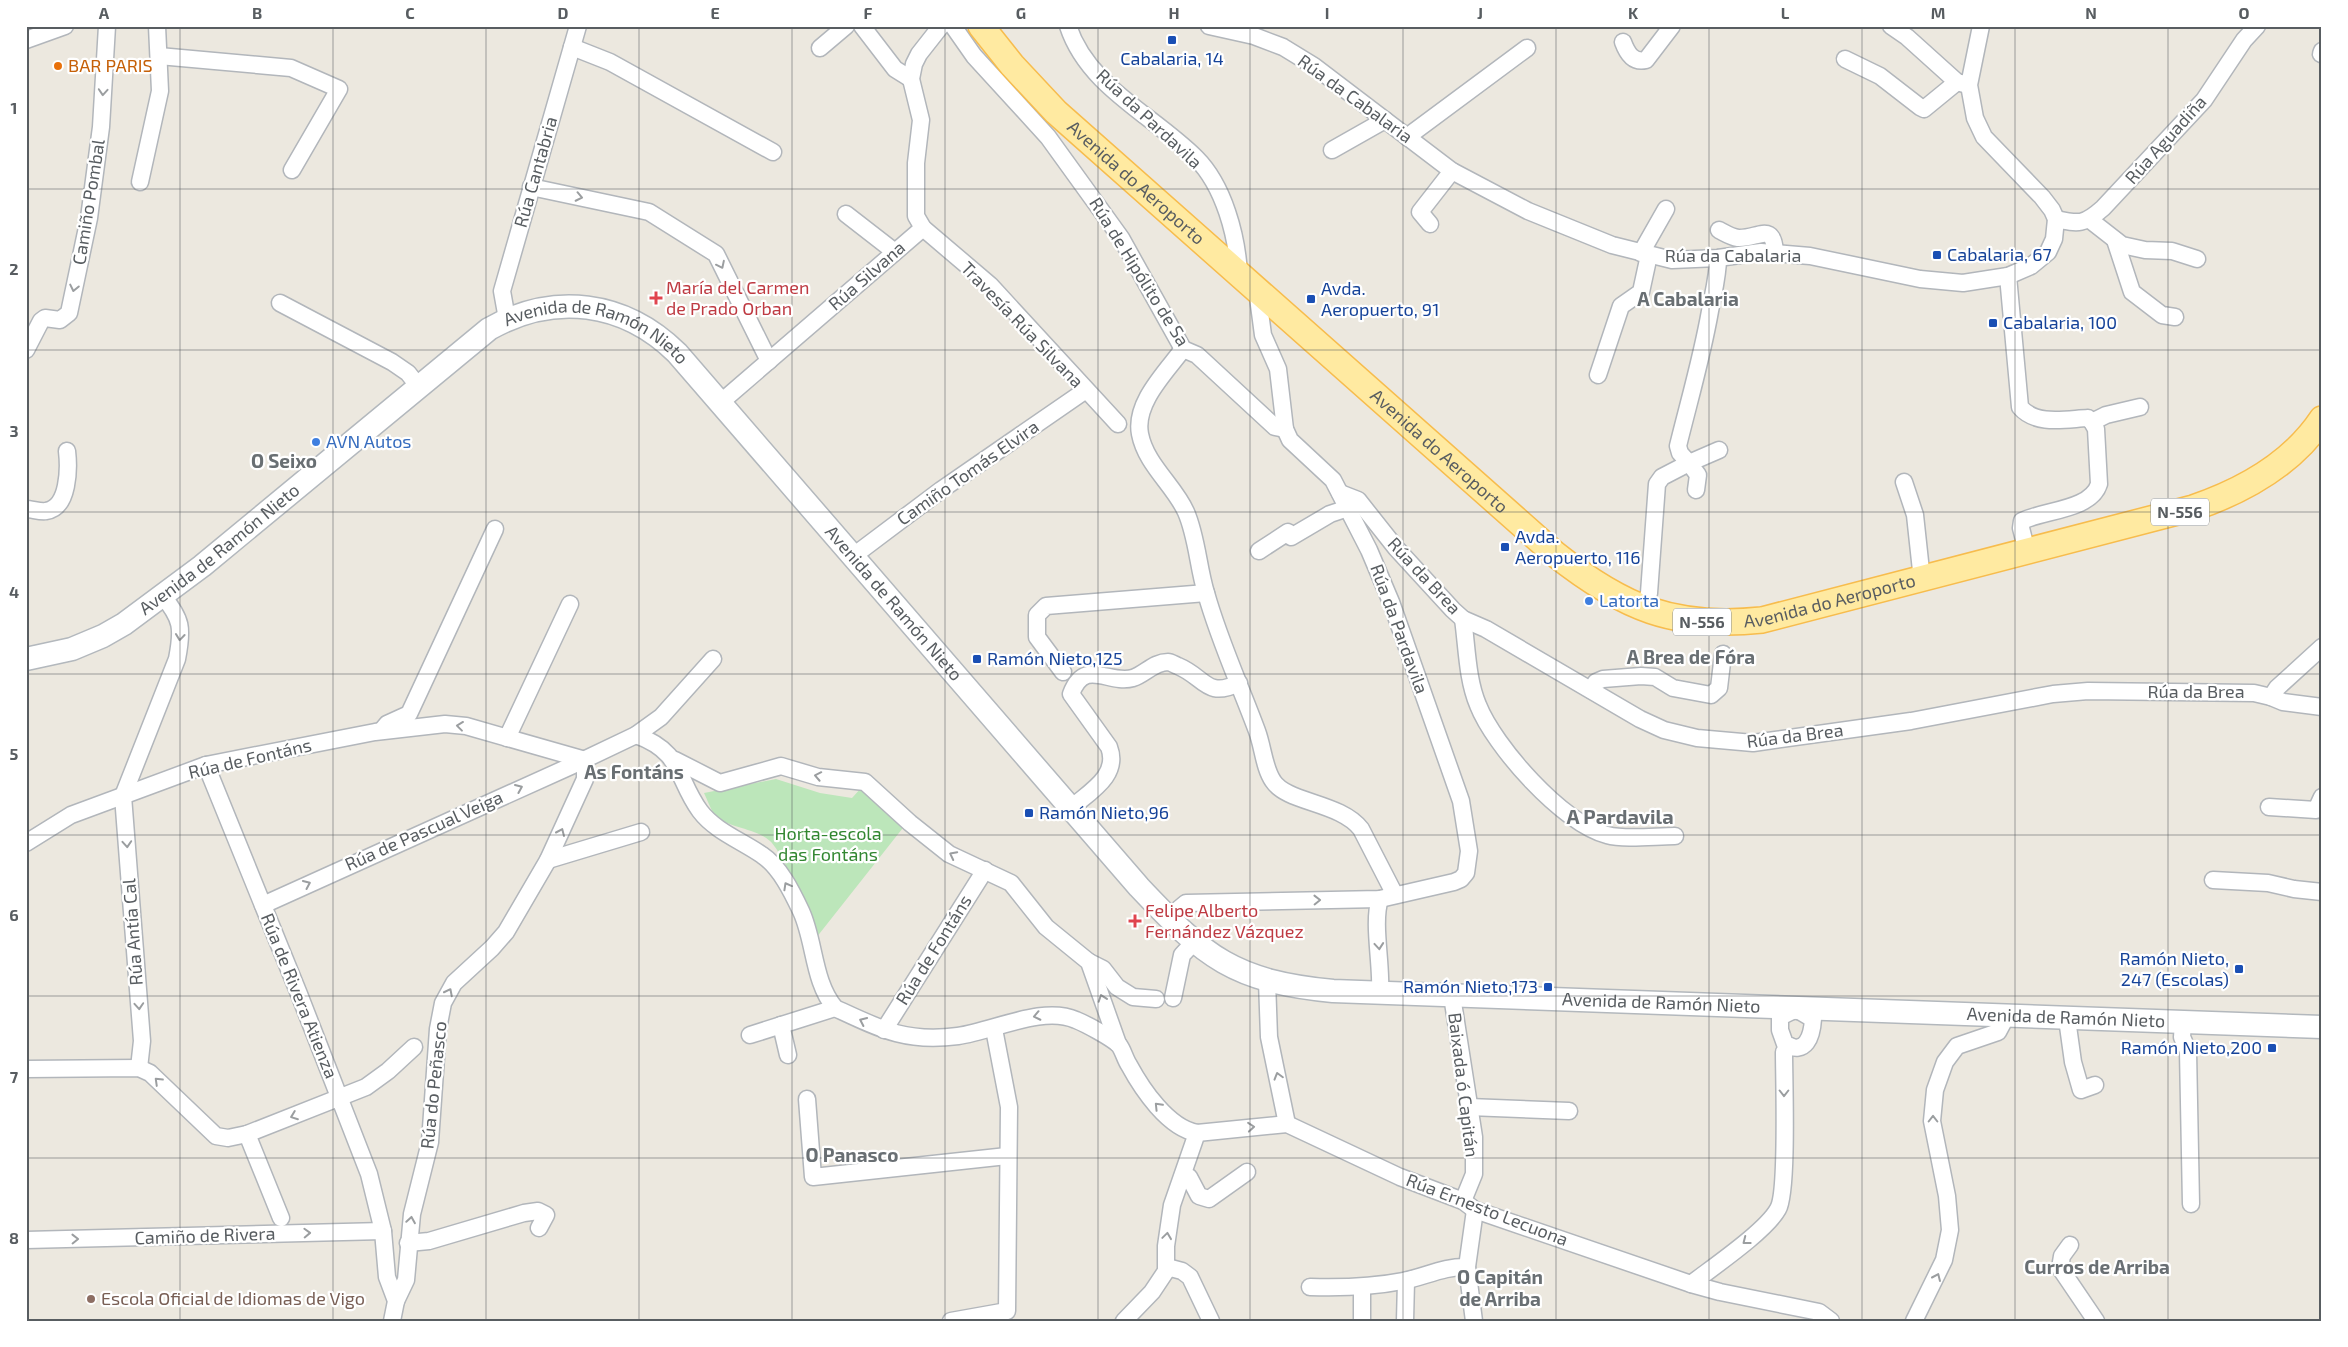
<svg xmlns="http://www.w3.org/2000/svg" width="2348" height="1347" viewBox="0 0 2348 1347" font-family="'Exo 2',sans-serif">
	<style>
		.green { fill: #bce6ba }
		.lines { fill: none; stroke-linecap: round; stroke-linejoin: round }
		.minor-casing { stroke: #b2b6bb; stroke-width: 19 }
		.secondary-casing { stroke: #b3b8bd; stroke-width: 25 }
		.primary-casing { stroke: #f7bc4d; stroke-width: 28 }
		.minor { stroke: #fff; stroke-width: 16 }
		.secondary { stroke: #fff; stroke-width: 22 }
		.primary { stroke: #ffeaa1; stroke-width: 25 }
		.oneway { stroke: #9b9ea0 }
		.grid { fill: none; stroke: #585d61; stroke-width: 1; stroke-opacity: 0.55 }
		.transit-dot { fill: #1a4fb4; stroke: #fff; stroke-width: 2 }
		.food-dot { fill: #e8710a; stroke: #fff; stroke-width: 2 }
		.health-dot { fill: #e0444e; stroke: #fff; stroke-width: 2 }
		.shop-dot { fill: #3f7fe0; stroke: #fff; stroke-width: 2 }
		.education-dot { fill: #8d6e63; stroke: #fff; stroke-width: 2 }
		.labels { text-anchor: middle; stroke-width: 4.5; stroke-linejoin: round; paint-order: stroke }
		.shield { fill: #fff; stroke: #8a8e90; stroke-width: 1 }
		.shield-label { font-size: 16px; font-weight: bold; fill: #585d61 }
		.transit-label { font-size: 18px; fill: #164399; stroke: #fff; text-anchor: start }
		.food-label { font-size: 18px; fill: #c56008; stroke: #fff; text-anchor: start }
		.street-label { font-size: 18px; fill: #585d61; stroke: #fff }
		.health-label { font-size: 18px; fill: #be3a42; stroke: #fff; text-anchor: start }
		.shop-label { font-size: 18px; fill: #366cbe; stroke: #fff; text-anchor: start }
		.park-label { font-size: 18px; fill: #328731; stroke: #fff }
		.education-label { font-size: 18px; fill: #785e54; stroke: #fff; text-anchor: start }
		.neighbourhood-label { font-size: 19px; font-weight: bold; fill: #696f73; stroke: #fff }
		.quarter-label { font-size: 20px; font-weight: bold; fill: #696f73; stroke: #fff }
		.neatline { fill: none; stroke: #585d61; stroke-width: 2 }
		.grid-label { font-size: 16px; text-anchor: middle; font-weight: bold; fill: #585d61 }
	</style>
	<rect width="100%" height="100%" fill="#ece8df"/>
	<!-- green -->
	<path class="green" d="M 776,779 L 820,793 L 852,798 L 862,787 L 906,824 L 816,938 C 811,918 784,854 770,841 C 754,827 728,829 714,814 C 710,808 707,799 704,793 Z"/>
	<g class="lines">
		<!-- minor casing -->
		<g class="minor-casing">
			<g id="minor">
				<polyline points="862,26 895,69 911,79"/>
				<polyline points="941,26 919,54 914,64 911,79 921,120 916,163 916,216 923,228 990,285 1118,424"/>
				<polyline points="953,26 974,56 1048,137 1121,238 1183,349 1197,355 1275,427 1285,429"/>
				<path d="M 1068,26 C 1088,87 1153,115 1196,158 C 1224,186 1237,236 1239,274"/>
				<polyline points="1209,26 1254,36 1283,47 1314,66 1452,171 1528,211 1612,245 1672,260 1718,258 1761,252 1810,256 1920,279 1963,283 2008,276 2031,266 2048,252 2054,239 2056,219 2052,210 2042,197 1984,137 1975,118 1969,85 1981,26"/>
				<polyline points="1891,26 1907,37 1957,82 1968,85"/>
				<polyline points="26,40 65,26"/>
				<path d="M 1623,42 C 1627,53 1633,63 1646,60 L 1672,26"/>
				<polyline points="572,47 610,62 773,152"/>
				<polyline points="820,48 846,26"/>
				<polyline points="2321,54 2322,51"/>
				<polyline points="159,56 291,68 339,89 292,170"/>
				<polyline points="1845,59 1880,76 1920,107 1924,109 1957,82"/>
				<polyline points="1407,137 1527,48"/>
				<polyline points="1332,150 1385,120"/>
				<polyline points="140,182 160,91 157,26"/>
				<polyline points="531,187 649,212 716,254 769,361"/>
				<polyline points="846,214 895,252"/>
				<path d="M 2056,219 C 2079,224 2084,225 2103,208 L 2204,100 L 2244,40 L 2257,26"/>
				<polyline points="2090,220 2122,245 2145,250 2172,251 2197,259"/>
				<polyline points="1430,224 1420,212 1452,171"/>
				<path d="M 1719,230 C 1725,233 1731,237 1738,238 C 1758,239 1774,221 1775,253"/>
				<polyline points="2115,240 2132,292 2162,315 2175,317"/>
				<polyline points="1641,253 1666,209"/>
				<path d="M 2008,276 L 2020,407 C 2036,426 2066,419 2088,418 L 2092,422 L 2096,429 L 2099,484 C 2091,510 2045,510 2022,521 L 2021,528 L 2027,552"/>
				<polyline points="280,303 392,362 408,373 419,387"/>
				<polyline points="507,319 502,291 578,26"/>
				<path d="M 1183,349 C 1166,372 1134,403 1140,434 C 1146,465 1174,485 1186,512 C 1197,537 1198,567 1206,593 C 1219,640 1240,685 1257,731 C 1263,747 1264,768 1273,781 C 1287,803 1340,802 1361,829 L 1395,895"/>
				<polyline points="26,350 41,321 45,318 60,320 69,313 89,218 101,127 107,26"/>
				<polyline points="1598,375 1621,306 1641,292 1649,255"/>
				<polyline points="720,403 923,228"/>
				<polyline points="2092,422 2106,415 2140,407"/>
				<polyline points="1904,482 1915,515 1922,580"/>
				<polyline points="1696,490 1698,475 1689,463 1719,450"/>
				<polyline points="1340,493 1358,500 1396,548 1453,610 1463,619 1486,629 1640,719 1664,730 1697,738 1753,743 1911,721 2053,694 2088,691 2254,693 2271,697 2277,688 2322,647"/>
				<path d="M 26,509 C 32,509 40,512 46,511 C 69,508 69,468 67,451"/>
				<polyline points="1259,551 1288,532 1291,537 1330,514 1348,508"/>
				<polyline points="852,557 941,490 1086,390"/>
				<path d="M 1644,609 L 1649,593 L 1657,484 L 1662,477 L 1689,463 L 1680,453 L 1678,446 C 1689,401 1702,357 1710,311 C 1713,294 1718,276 1718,258"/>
				<path d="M 1463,619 C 1467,647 1467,679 1478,705 C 1494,746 1563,824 1607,835 C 1625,840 1655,836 1675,836"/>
				<polyline points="1063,672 1037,637 1037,615 1046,606 1206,593"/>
				<polyline points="1591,690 1596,682 1603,679 1641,676 1655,677 1673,688 1711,695 1719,688 1723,654"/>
				<polyline points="2271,697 2283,702 2322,707"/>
				<polyline points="382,730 387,724 409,714 495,529"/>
				<path d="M 636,735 C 683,752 676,778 700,811 C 715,831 742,841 762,855 C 780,867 792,892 801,911 C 815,941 813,982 835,1008 C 880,1029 906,1043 958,1036 C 994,1031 1043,1005 1076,1020 C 1086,1024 1112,1038 1119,1045 C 1123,1050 1125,1059 1129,1065 C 1142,1089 1168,1128 1197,1133"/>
				<polyline points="507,738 570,604"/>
				<polyline points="675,760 720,783 781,766 818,777 865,782 910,823 949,854 1011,883 1046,927 1089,962 1118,1044"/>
				<polyline points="206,765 299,994 369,1174 383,1231 387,1277 396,1301 392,1321"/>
				<polyline points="2269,807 2316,810 2322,797"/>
				<path d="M 1070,809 C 1089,792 1120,776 1109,747 L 1071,694 C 1085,657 1108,685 1133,678 C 1145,674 1154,662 1168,662 C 1171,662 1175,665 1178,666 C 1205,677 1206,699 1239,683"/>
				<polyline points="26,843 71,815 206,765 375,732 445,724 466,726 585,760"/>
				<polyline points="548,860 641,832"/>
				<polyline points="2213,880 2268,883 2294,889 2322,892"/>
				<polyline points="263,905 571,766 636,735 661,717 713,659"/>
				<polyline points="1168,918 1186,903 1380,899 1454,882 1461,879 1466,873 1469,851 1461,801 1391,602 1369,550 1333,480 1290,440 1285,429 1278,369 1263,335 1257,290"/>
				<polyline points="1089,962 1103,969 1117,987 1133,997 1156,999"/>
				<polyline points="1267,981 1269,1037 1287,1124"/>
				<path d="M 1380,993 C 1382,965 1372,922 1380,899"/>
				<polyline points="1452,996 1474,1137 1474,1174 1463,1201"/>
				<polyline points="1173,998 1182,955 1194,942"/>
				<path d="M 1796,1009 L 1813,1019 C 1812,1036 1806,1056 1785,1044 L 1780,1030 L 1780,1017 Z"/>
				<polyline points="2067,1019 2073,1062 2081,1090 2095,1085"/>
				<polyline points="2183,1023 2182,1037 2188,1051 2191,1204"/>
				<polyline points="781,1025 788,1055"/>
				<polyline points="884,1030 985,870"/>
				<polyline points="750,1035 835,1008"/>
				<path d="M 139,1068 L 142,1041 L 123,796 L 177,659 C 183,628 182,619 162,595"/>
				<polyline points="26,1069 139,1068 150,1073 216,1136 228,1138 247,1134 366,1087 388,1071 414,1047"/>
				<polyline points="807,1099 813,1177 1007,1156"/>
				<polyline points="1469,1107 1569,1111"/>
				<polyline points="247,1134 281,1218"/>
				<polyline points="1183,1175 1189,1177 1199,1196 1209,1199 1247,1172"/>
				<polyline points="26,1240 383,1231"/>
				<polyline points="408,1243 429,1241 524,1213 538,1211 546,1215 539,1228"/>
				<polyline points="2070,1245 2062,1256 2060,1268 2096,1321"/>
				<polyline points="1167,1267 1182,1271 1190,1277 1211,1321"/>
				<path d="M 1691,1284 C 1713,1267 1766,1231 1778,1209 C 1788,1192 1784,1080 1784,1052 L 1790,1046"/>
				<path d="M 1310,1287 C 1341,1288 1372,1287 1403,1281 C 1424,1277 1445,1266 1467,1267"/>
				<polyline points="396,1301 406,1280 412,1214 430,1142 438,1029 443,1003 454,983 492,948 506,932 548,860 585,779 585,760"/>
				<polyline points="951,1321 1007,1311 1009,1107 994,1029"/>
				<polyline points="1124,1321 1152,1292 1166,1271 1166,1246 1172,1205 1197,1133 1287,1124 1400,1177 1463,1201 1475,1210 1691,1284 1720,1292 1819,1312 1831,1321"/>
				<polyline points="1362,1321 1362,1287"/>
				<polyline points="1405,1321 1406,1281"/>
				<polyline points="1474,1321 1467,1267 1475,1210"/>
				<polyline points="1914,1321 1944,1260 1950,1230 1947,1196 1932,1121 1935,1090 1945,1062 1957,1046 1998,1032 2006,1017"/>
			</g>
		</g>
		<!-- secondary casing -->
		<g class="secondary-casing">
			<g id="secondary">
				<path id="s1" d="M 26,659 L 72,649 L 103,636 L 124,624 L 202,566 L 489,329 C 554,292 624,301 677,353 L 1139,887 C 1206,958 1233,981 1333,991 L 2322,1027"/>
			</g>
		</g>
		<!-- primary casing -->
		<g class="primary-casing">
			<g id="primary">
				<path id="s2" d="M 981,26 L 1012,65 L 1056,112 L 1555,554 C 1623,608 1674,629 1762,620 L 2193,508 C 2243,491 2292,464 2322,419"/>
			</g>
		</g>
		<!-- minor -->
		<use href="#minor" class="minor"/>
		<!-- secondary -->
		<use href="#secondary" class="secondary"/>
		<!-- primary -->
		<use href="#primary" class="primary"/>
	</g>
	<!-- one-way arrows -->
	<defs><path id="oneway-chevron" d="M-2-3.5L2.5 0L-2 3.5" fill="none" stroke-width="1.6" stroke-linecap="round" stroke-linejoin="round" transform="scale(1.25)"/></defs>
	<g class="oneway">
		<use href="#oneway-chevron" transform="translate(103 92) rotate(94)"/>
		<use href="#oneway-chevron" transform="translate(579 197) rotate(12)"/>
		<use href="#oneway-chevron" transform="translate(721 265) rotate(64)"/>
		<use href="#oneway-chevron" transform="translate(74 288) rotate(102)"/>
		<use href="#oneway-chevron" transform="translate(180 637) rotate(96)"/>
		<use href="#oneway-chevron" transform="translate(460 726) rotate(-173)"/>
		<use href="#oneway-chevron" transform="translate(818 776) rotate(-169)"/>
		<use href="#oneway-chevron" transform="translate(519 788) rotate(-23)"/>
		<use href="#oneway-chevron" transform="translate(561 832) rotate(-66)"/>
		<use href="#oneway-chevron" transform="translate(127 844) rotate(86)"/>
		<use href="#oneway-chevron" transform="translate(953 855) rotate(-153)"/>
		<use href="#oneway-chevron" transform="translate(307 884) rotate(-24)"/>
		<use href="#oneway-chevron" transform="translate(787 886) rotate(-119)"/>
		<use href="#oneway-chevron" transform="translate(1317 900) rotate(-1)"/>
		<use href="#oneway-chevron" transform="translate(1379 946) rotate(85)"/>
		<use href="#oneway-chevron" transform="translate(449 992) rotate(-63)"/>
		<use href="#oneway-chevron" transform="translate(1102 998) rotate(-109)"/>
		<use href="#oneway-chevron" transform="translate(139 1006) rotate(86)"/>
		<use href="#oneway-chevron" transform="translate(1037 1016) rotate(168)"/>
		<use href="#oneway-chevron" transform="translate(863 1021) rotate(-155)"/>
		<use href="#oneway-chevron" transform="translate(1278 1076) rotate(-106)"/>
		<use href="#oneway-chevron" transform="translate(158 1081) rotate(-136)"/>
		<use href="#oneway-chevron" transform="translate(1784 1093) rotate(90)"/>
		<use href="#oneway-chevron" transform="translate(1158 1106) rotate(-134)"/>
		<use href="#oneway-chevron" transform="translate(294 1116) rotate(159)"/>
		<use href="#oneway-chevron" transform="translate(1933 1119) rotate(-90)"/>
		<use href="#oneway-chevron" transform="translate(1251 1127) rotate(-5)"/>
		<use href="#oneway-chevron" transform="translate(411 1220) rotate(-81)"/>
		<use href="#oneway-chevron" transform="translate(307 1233) rotate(-2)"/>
		<use href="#oneway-chevron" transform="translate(1167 1236) rotate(-82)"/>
		<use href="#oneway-chevron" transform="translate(75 1239) rotate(-1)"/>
		<use href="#oneway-chevron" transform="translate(1746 1241) rotate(142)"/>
		<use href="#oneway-chevron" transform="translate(1937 1277) rotate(-66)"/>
	</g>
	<!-- grid -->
	<path class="grid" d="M 180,26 L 180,1321M 333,26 L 333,1321M 486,26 L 486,1321M 639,26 L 639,1321M 792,26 L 792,1321M 945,26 L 945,1321M 1098,26 L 1098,1321M 1250,26 L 1250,1321M 1403,26 L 1403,1321M 1556,26 L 1556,1321M 1709,26 L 1709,1321M 1862,26 L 1862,1321M 2015,26 L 2015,1321M 2168,26 L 2168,1321M 26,189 L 2322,189M 26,350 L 2322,350M 26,512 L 2322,512M 26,674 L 2322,674M 26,835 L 2322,835M 26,996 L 2322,996M 26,1158 L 2322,1158"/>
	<!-- markers -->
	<g class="transit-dot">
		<rect x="1167" y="35" width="10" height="10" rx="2.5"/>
		<rect x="1932" y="250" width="10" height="10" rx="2.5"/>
		<rect x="1306" y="294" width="10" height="10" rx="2.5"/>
		<rect x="1988" y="318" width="10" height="10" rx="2.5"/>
		<rect x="1500" y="542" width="10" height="10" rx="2.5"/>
		<rect x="972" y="654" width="10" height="10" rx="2.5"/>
		<rect x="1024" y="808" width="10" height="10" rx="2.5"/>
		<rect x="2234" y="964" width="10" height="10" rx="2.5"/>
		<rect x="1543" y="982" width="10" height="10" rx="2.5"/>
		<rect x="2267" y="1043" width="10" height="10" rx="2.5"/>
	</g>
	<circle class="food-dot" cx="58" cy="66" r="5"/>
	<g class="health-dot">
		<path d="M653.5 290.5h5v5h5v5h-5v5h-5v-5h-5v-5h5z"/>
		<path d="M1132.5 913.5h5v5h5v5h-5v5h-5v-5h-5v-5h5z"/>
	</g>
	<g class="shop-dot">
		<circle cx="316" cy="442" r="5"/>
		<circle cx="1589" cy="601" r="5"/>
	</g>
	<circle class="education-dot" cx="91" cy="1299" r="5"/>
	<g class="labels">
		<!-- shield labels -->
		<g class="shield">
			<rect x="2151" y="498.5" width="58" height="27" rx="4"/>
			<rect x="1673" y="608.5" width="58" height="27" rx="4"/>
		</g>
		<g class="shield-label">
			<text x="2180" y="518">N-556</text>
			<text x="1702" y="628">N-556</text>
		</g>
		<!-- transit labels -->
		<g class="transit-label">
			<text x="1172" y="65" text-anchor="middle">Cabalaria, 14</text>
			<text x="1947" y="261">Cabalaria, 67</text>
			<text x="1321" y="295">Avda.<tspan x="1321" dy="21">Aeropuerto, 91</tspan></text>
			<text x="2003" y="329">Cabalaria, 100</text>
			<text x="1515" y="543">Avda.<tspan x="1515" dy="21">Aeropuerto, 116</tspan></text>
			<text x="987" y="665">Ramón Nieto,125</text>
			<text x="1039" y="819">Ramón Nieto,96</text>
			<text x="2229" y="965" text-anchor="end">Ramón Nieto,<tspan x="2229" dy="21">247 (Escolas)</tspan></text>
			<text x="1538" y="993" text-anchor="end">Ramón Nieto,173</text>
			<text x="2262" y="1054" text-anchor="end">Ramón Nieto,200</text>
		</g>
		<!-- food labels -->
		<g class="food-label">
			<text x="68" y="72">BAR PARIS</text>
		</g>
		<!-- street labels -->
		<g class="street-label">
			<text transform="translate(1355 99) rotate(36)" y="6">Rúa da Cabalaria</text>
			<text transform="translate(1149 119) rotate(43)" y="6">Rúa da Pardavila</text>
			<text transform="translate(2166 140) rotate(-48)" y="6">Rúa Aguadiña</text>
			<text transform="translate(536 172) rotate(-74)" y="6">Rúa Cantabria</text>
			<text dy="6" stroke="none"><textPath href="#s2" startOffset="221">Avenida do Aeroporto</textPath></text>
			<text transform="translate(89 202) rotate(-81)" y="6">Camiño Pombal</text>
			<text x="1733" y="262">Rúa da Cabalaria</text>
			<text transform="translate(1139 272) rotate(58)" y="6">Rúa de Hipólito de Sa</text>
			<text transform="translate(867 276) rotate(-41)" y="6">Rúa Silvana</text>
			<text transform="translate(1022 325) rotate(46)" y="6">Travesía Rúa Silvana</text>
			<text dy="6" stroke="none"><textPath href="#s1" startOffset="691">Avenida de Ramón Nieto</textPath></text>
			<text dy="6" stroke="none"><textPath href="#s2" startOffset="626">Avenida do Aeroporto</textPath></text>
			<text transform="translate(968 473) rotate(-35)" y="6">Camiño Tomás Elvira</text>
			<text dy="6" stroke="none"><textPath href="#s1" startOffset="226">Avenida de Ramón Nieto</textPath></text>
			<text transform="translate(1424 576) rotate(47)" y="6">Rúa da Brea</text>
			<text dy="6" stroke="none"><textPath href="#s2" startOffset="1075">Avenida do Aeroporto</textPath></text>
			<text dy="6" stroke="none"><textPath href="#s1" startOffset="1110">Avenida de Ramón Nieto</textPath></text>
			<text transform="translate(1399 629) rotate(70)" y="6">Rúa da Pardavila</text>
			<text x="2196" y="698">Rúa da Brea</text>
			<text transform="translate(1795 736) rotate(-7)" y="6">Rúa da Brea</text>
			<text transform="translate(250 759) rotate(-13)" y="6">Rúa de Fontáns</text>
			<text transform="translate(424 831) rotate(-24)" y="6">Rúa de Pascual Veiga</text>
			<text transform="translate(133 932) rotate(-94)" y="6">Rúa Antía Cal</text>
			<text transform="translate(934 950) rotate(-58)" y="6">Rúa de Fontáns</text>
			<text transform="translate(299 996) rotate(68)" y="6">Rúa de Rivera Atienza</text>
			<text dy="6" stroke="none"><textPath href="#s1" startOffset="2041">Avenida de Ramón Nieto</textPath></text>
			<text dy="6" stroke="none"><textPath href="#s1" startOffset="2446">Avenida de Ramón Nieto</textPath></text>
			<text transform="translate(434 1085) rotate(-84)" y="6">Rúa do Peñasco</text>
			<text transform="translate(1463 1085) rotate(83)" y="6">Baixada ó Capitán</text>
			<text transform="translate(1487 1210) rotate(21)" y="6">Rúa Ernesto Lecuona</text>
			<text transform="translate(205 1236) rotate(-2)" y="6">Camiño de Rivera</text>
		</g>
		<!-- health labels -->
		<g class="health-label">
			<text x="666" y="294">María del Carmen<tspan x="666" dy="21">de Prado Orban</tspan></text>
			<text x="1145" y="917">Felipe Alberto<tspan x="1145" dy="21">Fernández Vázquez</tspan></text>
		</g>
		<!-- shop labels -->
		<g class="shop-label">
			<text x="326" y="448">AVN Autos</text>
			<text x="1599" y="607">Latorta</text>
		</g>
		<!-- park labels -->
		<g class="park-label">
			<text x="828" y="840">Horta-escola<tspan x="828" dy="21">das Fontáns</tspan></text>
		</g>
		<!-- education labels -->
		<g class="education-label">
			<text x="101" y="1305">Escola Oficial de Idiomas de Vigo</text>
		</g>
		<!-- neighbourhood labels -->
		<g class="neighbourhood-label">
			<text x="1688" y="306">A Cabalaria</text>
			<text x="284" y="468">O Seixo</text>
			<text x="1691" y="664">A Brea de Fóra</text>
			<text x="634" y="779">As Fontáns</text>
			<text x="852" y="1162">O Panasco</text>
			<text x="2097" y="1274">Curros de Arriba</text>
			<text x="1500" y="1284">O Capitán<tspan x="1500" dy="22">de Arriba</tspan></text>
		</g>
		<!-- quarter labels -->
		<g class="quarter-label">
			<text x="1620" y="824">A Pardavila</text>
		</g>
	</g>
	<!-- border -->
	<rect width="2348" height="1347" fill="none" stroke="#ffffff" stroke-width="55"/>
	<rect x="28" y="28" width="2292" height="1292" class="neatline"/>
	<g class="grid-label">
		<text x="104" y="19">A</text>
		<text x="257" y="19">B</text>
		<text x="410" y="19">C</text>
		<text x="563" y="19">D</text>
		<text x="715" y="19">E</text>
		<text x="868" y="19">F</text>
		<text x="1021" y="19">G</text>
		<text x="1174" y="19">H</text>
		<text x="1327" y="19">I</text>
		<text x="1480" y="19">J</text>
		<text x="1633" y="19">K</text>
		<text x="1785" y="19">L</text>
		<text x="1938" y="19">M</text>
		<text x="2091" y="19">N</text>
		<text x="2244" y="19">O</text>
		<text x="14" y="114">1</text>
		<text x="14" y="275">2</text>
		<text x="14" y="437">3</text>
		<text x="14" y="598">4</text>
		<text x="14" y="760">5</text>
		<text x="14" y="921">6</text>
		<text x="14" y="1083">7</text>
		<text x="14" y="1244">8</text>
	</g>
</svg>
